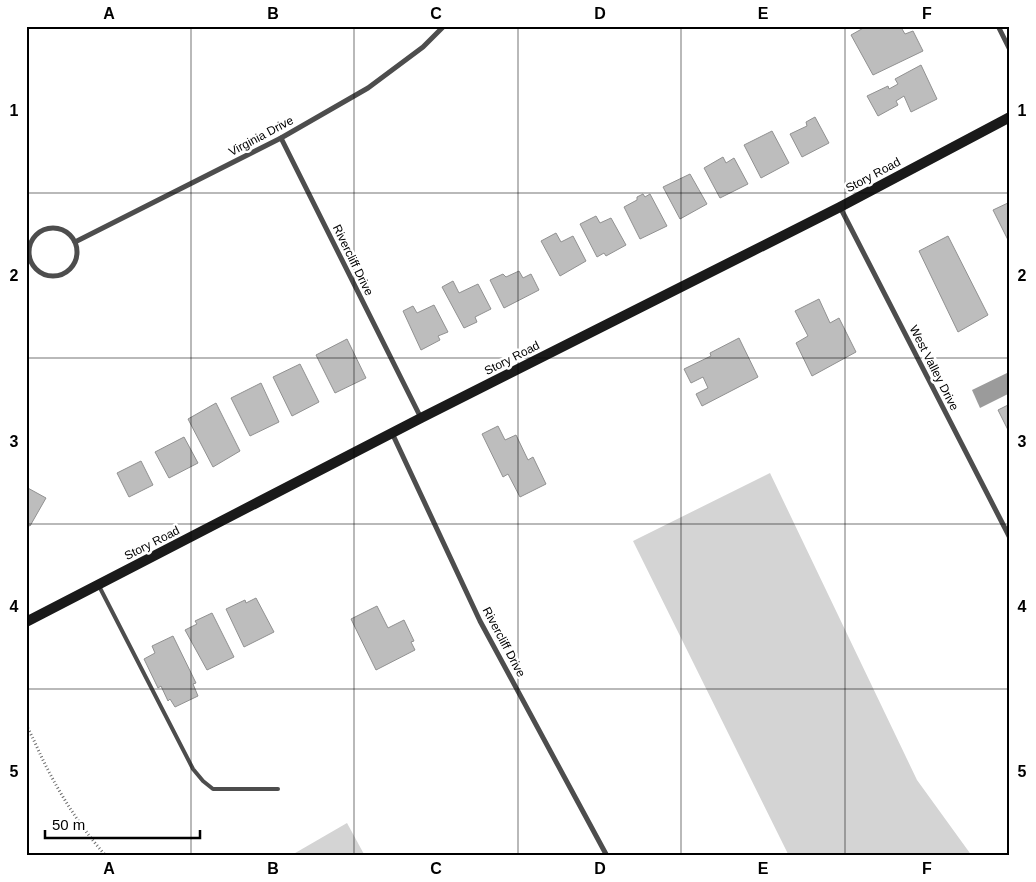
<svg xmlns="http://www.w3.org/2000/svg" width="1036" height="882" viewBox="0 0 1036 882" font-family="Helvetica,sans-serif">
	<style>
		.green { fill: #d4d4d4 }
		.water { fill: #9b9b9b }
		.building { fill: #bdbdbd; stroke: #919191 }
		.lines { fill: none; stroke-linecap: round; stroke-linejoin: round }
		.path { stroke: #6f6f6f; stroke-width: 3; stroke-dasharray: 1 2.5; stroke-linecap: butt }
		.lane { stroke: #4d4d4d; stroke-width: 4 }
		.street { stroke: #4d4d4d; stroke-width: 5 }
		.secondary { stroke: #1a1a1a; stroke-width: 10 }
		.grid { fill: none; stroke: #000; stroke-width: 1; stroke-opacity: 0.55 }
		.labels { text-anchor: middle; stroke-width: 5; stroke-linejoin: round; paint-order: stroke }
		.street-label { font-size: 12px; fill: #000; stroke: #fff }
		.neatline { fill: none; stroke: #000; stroke-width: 2 }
		.grid-label { font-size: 16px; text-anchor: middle; font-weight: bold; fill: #000 }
	</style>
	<rect width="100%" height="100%" fill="#fff"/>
	<!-- green -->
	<g class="green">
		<polygon points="770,473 917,780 972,856 789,856 633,541"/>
		<polygon points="347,823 365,856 290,856"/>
	</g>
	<!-- water -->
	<polygon class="water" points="1007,373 1010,378 1010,393 980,408 972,390"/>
	<!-- building -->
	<g class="building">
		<polygon points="867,26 906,26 902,29 905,34 913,31 923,51 873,75 851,35"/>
		<polygon points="921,65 937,99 911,112 904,96 896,101 898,105 878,116 867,96 888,86 889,89 898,84 895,79"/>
		<polygon points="815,117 829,143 802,157 790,134 807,126 806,122"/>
		<polygon points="772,131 789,163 761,178 744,145"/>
		<polygon points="723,157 726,163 734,158 748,184 720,198 704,168"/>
		<polygon points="690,174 707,204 680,219 663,187"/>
		<polygon points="643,194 645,197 650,194 667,226 640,239 624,207 637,200 637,197"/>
		<polygon points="1010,202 1010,242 1009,242 993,210"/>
		<polygon points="596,216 600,223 611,218 626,245 606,256 604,253 597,257 580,224"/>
		<polygon points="556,233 561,242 573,236 586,261 560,276 541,241"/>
		<polygon points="948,236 988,315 958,332 919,251"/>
		<polygon points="519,271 523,278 531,274 539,290 504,308 490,280 503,274 506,277"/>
		<polygon points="453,281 459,293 478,284 491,309 475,317 477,322 464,328 442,287"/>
		<polygon points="819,299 830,323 839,318 856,352 812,376 796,343 808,336 795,311"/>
		<polygon points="434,305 448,332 438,336 440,340 421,350 403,311 413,306 417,313"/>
		<polygon points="739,338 758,377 702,406 696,394 708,388 703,377 691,383 684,369 711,356 710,353"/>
		<polygon points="347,339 366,378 335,393 316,355"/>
		<polygon points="300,364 319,402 292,416 273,377"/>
		<polygon points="261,383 279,422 250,436 231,398"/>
		<polygon points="216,403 240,451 213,467 188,419"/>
		<polygon points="1010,404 1010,434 998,410"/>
		<polygon points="498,426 505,440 516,435 528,460 533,457 546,484 520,497 508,474 503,477 482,434"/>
		<polygon points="184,437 198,463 169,478 155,452"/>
		<polygon points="141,461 153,485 129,497 117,473"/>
		<polygon points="26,487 46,498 30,526 26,524"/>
		<polygon points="256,598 274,632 244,647 226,609 245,600 246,603"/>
		<polygon points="377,606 388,628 404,620 414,641 411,642 415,650 376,670 351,619"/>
		<polygon points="212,613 234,657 207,670 185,630 197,624 195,621"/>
		<polygon points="173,636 196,683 193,684 198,696 175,707 170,699 168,701 161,686 158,688 144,659 155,653 152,646"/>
	</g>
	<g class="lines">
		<!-- path -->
		<path class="path" d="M 26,725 C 34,739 40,755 48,770 C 64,801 83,830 106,856"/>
		<!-- lane -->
		<polyline class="lane" points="99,586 193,769 203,781 213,789 278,789"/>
		<!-- street -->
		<g class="street">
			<polyline points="998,26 1010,50"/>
			<polyline points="281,138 421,418"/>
			<polyline points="840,207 1010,538"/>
			<circle cx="53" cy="252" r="24"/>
			<polyline points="75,242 281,138 368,88 423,47 444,26"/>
			<polyline points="392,433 480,621 607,856"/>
		</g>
		<!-- secondary -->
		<polyline class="secondary" points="26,622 421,418 840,207 1010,117"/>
	</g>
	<!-- grid -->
	<path class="grid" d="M 191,26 L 191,856M 354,26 L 354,856M 518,26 L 518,856M 681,26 L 681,856M 845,26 L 845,856M 26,193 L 1010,193M 26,358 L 1010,358M 26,524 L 1010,524M 26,689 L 1010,689"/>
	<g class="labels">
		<!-- street labels -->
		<g class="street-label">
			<text transform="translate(261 136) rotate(-28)" y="4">Virginia Drive</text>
			<text transform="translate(873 175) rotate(-28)" y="4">Story Road</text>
			<text transform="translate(353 260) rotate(64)" y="4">Rivercliff Drive</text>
			<text transform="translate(512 358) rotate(-27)" y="4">Story Road</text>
			<text transform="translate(934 368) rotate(63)" y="4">West Valley Drive</text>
			<text transform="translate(152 543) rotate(-27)" y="4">Story Road</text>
			<text transform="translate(504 642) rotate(62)" y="4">Rivercliff Drive</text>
		</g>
	</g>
	<!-- border -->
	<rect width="1036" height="882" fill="none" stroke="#ffffff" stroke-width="55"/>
	<!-- scale -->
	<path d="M45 830v8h155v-8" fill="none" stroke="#000000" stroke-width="2.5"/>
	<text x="52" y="830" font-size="15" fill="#000000" stroke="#ffffff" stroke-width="4" paint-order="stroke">50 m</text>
	<rect x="28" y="28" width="980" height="826" class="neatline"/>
	<g class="grid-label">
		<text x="109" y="19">A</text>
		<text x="273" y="19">B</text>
		<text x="436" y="19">C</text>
		<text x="600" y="19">D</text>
		<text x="763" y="19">E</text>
		<text x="927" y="19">F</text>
		<text x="14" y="116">1</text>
		<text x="1022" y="116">1</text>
		<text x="14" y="281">2</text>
		<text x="1022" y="281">2</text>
		<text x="14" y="447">3</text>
		<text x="1022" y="447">3</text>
		<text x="14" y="612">4</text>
		<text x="1022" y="612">4</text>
		<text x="14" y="777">5</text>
		<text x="1022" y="777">5</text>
		<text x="109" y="874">A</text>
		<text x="273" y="874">B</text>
		<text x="436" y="874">C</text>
		<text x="600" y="874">D</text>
		<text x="763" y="874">E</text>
		<text x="927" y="874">F</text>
	</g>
</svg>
